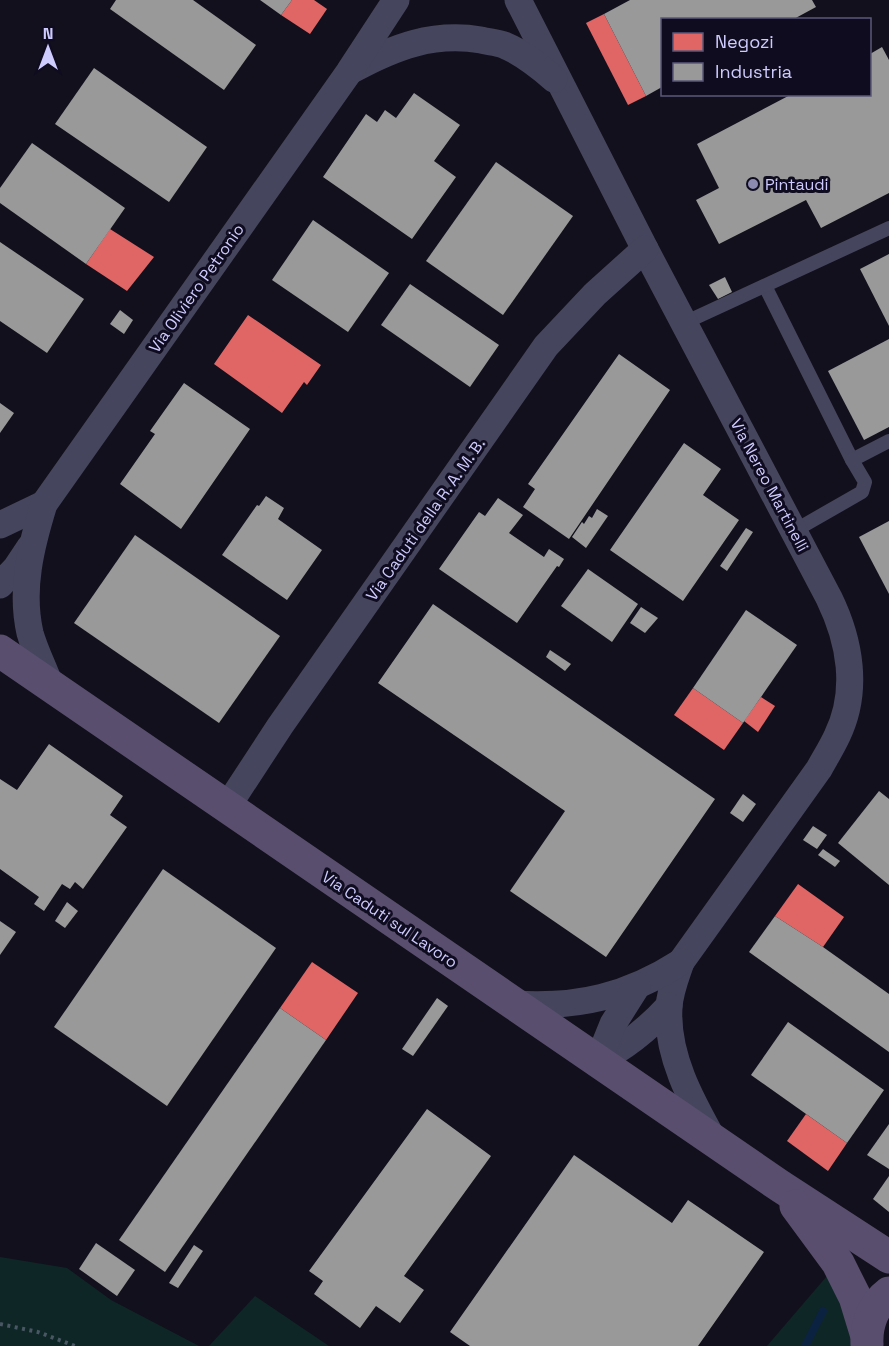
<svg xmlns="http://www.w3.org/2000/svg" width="889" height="1346" viewBox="0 0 889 1346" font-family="'Space Grotesk',sans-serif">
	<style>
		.green { fill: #0f2626 }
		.shops { fill: #e06666 }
		.industry { fill: #999 }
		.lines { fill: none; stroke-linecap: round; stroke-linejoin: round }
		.stream { stroke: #0c2241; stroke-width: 8 }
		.path { stroke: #485763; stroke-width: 4; stroke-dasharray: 3 4.5; stroke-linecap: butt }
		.lane { stroke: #45455d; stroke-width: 14 }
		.street { stroke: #45455d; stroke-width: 27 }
		.primary { stroke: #594e6e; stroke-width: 33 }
		.poi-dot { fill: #8c8ab0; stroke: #0f0c20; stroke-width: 2 }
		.labels { text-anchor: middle; stroke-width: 6; stroke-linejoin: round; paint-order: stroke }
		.poi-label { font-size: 16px; fill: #cecbff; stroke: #0f0c20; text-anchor: start }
		.street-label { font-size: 16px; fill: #cecbff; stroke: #0f0c20 }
	</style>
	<rect width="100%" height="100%" fill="#12101c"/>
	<!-- green -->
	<g class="green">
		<polygon points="0,1257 67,1268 111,1300 199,1346 0,1346"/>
		<polygon points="827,1276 845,1311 853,1346 767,1346"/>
		<polygon points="255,1296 329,1346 209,1346"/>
	</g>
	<!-- shops -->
	<g class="shops">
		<polygon points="292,0 314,0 327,9 310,34 281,15"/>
		<polygon points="604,14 646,96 628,105 586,23"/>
		<polygon points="110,229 154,257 127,291 86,264"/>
		<polygon points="248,315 321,365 307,385 304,382 282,413 214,364"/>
		<polygon points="693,688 743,723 724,750 674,715"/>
		<polygon points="761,697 775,706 758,732 744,721"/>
		<polygon points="798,884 844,917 823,947 775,916"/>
		<polygon points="312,962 358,993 326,1040 280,1008"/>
		<polygon points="806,1114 847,1143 828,1171 787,1141"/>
	</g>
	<!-- industry -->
	<g class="industry">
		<polygon points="116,0 193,0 256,45 224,90 110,9"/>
		<polygon points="260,0 292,0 281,15"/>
		<polygon points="630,0 812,0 816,7 792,20 662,20 662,87 646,96 604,14"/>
		<polygon points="882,47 889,60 889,193 821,228 806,200 719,244 696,200 719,188 697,144 792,94 870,94 870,54"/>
		<polygon points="94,68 207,147 169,202 55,124"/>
		<polygon points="414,93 460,125 434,161 456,177 412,239 323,177 366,114 377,122 385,110 396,118"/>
		<polygon points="32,143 125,208 86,264 0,203 0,188"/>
		<polygon points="496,162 573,216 503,315 426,261"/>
		<polygon points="313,220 389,273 348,332 272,280"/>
		<polygon points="0,242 84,299 47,353 0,321"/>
		<polygon points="889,254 889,326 860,269"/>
		<polygon points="725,277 732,292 718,299 709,285"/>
		<polygon points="410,284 499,345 470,387 381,325"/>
		<polygon points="120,310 133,320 124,334 110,324"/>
		<polygon points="889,339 889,427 864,440 828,371"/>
		<polygon points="619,354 670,390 569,539 523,507 535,489 528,484"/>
		<polygon points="184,383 250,429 181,529 120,484 155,434 150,431"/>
		<polygon points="0,403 14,413 0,433"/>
		<polygon points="684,443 721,469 703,495 739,520 683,601 610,550"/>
		<polygon points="266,496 284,508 278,519 322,550 287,600 222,555 257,505 259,506"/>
		<polygon points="498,498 523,515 509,533 544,557 549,549 564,559 559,567 557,566 517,623 439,569 479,512 485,516"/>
		<polygon points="597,509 608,516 586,548 572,537 582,522 584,524 589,516 592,518"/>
		<polygon points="889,521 889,594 859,537"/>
		<polygon points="746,528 753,532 727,571 720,566"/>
		<polygon points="135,535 280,636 219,723 74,623"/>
		<polygon points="588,569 638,604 612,642 561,606"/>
		<polygon points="433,604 715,799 606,957 510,891 565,811 378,683"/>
		<polygon points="641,607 658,618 645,633 630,623"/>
		<polygon points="746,610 797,645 743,723 693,688"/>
		<polygon points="550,650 571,664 565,671 546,657"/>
		<polygon points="49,744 123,796 110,815 127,827 83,889 75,882 70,889 62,884 44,911 34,904 39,897 0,869 0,779 17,790"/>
		<polygon points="879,791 889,799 889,885 838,843"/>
		<polygon points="743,794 756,804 743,822 730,813"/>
		<polygon points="813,826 827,835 817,849 803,840"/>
		<polygon points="823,849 840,861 835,867 818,855"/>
		<polygon points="163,869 276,948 167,1106 54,1027"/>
		<polygon points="67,902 78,911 65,928 55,921"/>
		<polygon points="775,916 823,947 889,994 889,1052 749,952"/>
		<polygon points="0,921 16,932 0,955"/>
		<polygon points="437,998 448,1006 413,1056 402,1049"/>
		<polygon points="280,1008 326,1040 165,1272 119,1240"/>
		<polygon points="788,1022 884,1090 847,1143 751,1075"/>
		<polygon points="427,1109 491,1156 404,1276 424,1290 400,1323 376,1306 360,1328 314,1294 323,1281 309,1271"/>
		<polygon points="889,1124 889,1169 867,1155"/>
		<polygon points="574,1155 672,1223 688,1200 764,1252 698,1346 470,1346 450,1332"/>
		<polygon points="889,1176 889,1212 873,1199"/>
		<polygon points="96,1243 135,1270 117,1296 79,1269"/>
		<polygon points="194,1245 203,1251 178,1288 169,1283"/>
	</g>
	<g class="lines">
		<!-- stream -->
		<polyline class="stream" points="805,1346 823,1311"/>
		<!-- path -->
		<polyline class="path" points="0,1324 38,1332 75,1346"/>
		<!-- lane -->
		<g class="lane">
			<polyline points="765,286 852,460"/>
			<polyline points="684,323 889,228"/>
			<polyline points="794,531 862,492 865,482 852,460 889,441"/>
		</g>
		<!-- street -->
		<g class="street">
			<path d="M 518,0 L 645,249 L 829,598 C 850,641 859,691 837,736 C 832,747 825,758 819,769 L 681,962 C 676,977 670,991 669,1007 C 666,1055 691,1100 714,1141"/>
			<path d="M 352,70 C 394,47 433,32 481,40 C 488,42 497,42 504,45 C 523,53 538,65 554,79"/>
			<polyline points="0,525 44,504"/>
			<polyline points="0,585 16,568 30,547"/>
			<path d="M 50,685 C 44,668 35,651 30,633 C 20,589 31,546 44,504 L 349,72 L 396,0"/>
			<polyline points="227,807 280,726 546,346 595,294 645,249"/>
			<path d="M 515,1004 C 578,1008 628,996 681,962"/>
			<path d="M 598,1061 C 626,1047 648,1029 669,1006"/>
			<polyline points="598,1061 613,1024 637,986"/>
		</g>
		<!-- primary -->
		<g class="primary">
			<polyline points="0,651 780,1186 889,1257"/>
			<polyline points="796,1206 838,1263 855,1297 866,1333"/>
			<path d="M 867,1344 C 866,1325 873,1305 889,1293"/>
		</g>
	</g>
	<!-- markers -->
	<circle class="poi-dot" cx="753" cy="184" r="6"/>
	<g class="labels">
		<!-- poi labels -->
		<g class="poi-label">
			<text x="765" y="190">Pintaudi</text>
		</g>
		<!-- street labels -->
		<g class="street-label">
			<text transform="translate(196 288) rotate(-55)" y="6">Via Oliviero Petronio</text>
			<text transform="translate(770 485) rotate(62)" y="6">Via Nereo Martinelli</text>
			<text transform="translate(425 519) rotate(-55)" y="6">Via Caduti della R. A. M. B.</text>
			<text transform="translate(390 919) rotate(34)" y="6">Via Caduti sul Lavoro</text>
		</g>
	</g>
	<!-- legend -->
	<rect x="661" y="18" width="210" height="78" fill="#0f0c20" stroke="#5b5879" stroke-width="1.5"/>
	<rect x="673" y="33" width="30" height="18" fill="#e06666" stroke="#5b5879" stroke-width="1.5"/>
	<text x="715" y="48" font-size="18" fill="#cecbff">Negozi</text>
	<rect x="673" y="63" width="30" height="18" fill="#999999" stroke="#5b5879" stroke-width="1.5"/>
	<text x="715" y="78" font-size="18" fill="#cecbff">Industria</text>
	<!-- north arrow -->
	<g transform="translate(48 48)" stroke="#0f0c20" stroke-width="4.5" paint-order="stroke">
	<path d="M0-4.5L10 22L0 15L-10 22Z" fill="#cecbff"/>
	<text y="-9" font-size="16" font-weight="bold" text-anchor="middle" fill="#cecbff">N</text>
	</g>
</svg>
